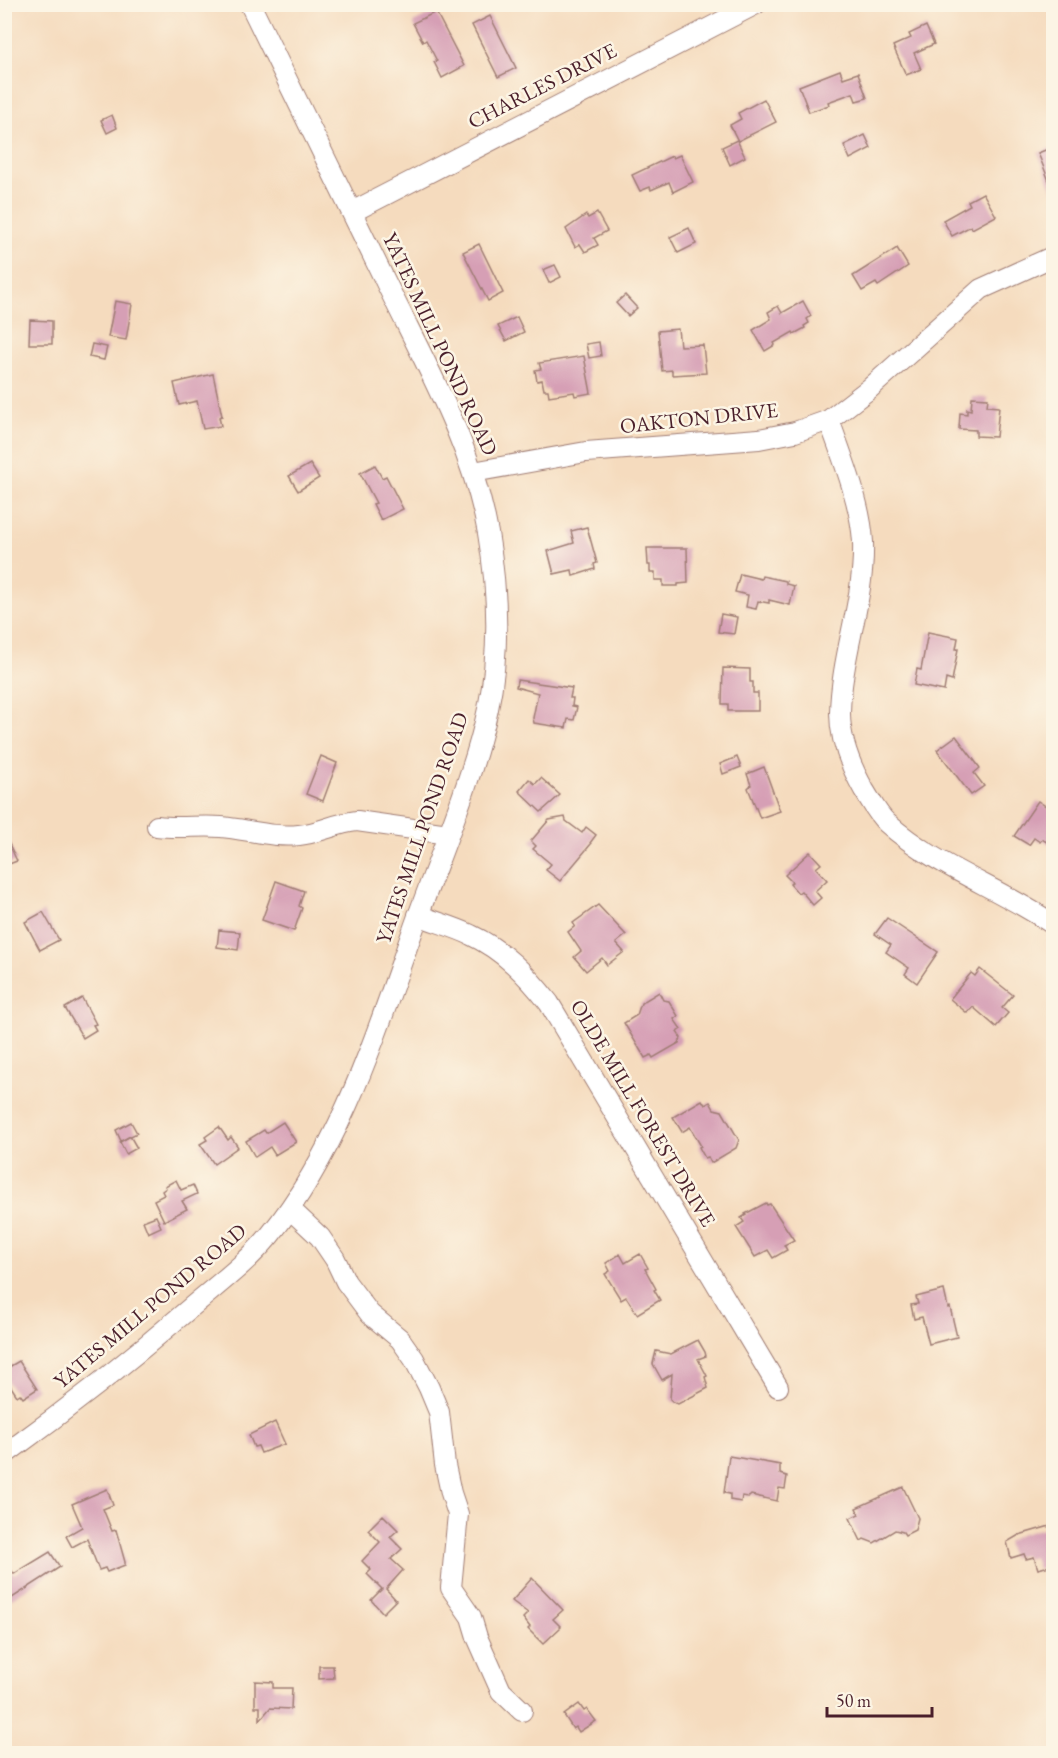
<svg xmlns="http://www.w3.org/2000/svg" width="1058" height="1758" viewBox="0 0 1058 1758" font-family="'EB Garamond',serif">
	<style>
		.building { fill: #d69fb5 }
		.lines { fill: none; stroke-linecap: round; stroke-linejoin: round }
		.minor-casing { stroke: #a07d74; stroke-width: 22 }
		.minor { stroke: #fff; stroke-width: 20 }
		.labels { text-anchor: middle; stroke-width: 5; stroke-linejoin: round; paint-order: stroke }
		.street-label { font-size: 21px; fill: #4a1f2b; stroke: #fcf5e5 }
	</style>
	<rect width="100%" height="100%" fill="#fcf5e5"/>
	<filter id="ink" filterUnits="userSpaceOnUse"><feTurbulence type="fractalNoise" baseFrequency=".0167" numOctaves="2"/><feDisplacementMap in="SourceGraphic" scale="12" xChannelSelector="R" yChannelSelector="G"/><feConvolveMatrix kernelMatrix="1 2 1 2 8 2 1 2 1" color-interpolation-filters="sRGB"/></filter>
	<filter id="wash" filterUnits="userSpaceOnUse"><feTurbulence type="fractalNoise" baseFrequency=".008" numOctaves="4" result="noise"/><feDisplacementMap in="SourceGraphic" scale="24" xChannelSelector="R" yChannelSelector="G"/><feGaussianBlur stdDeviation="1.35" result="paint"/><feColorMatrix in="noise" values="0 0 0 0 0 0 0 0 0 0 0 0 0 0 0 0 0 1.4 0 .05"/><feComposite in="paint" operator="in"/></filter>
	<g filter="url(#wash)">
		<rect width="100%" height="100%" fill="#f5dbbe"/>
		<g id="blocks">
			<!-- building -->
			<g class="building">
				<polygon points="436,12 464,66 442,78 434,62 437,61 426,40 423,42 413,23"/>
				<polygon points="490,16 516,68 498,77 472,25"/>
				<polygon points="926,26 934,44 914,53 921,69 906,75 893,46 911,38 909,34"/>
				<polygon points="840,70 843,78 858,73 867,98 856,101 853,93 828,102 829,105 809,112 799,86"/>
				<polygon points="764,99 776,122 738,141 730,125 741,119 738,113"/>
				<polygon points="112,115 117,128 107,133 101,120"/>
				<polygon points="865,135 871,148 850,159 844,145"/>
				<polygon points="737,140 745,157 730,165 722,147"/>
				<polygon points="1053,147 1053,191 1038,153"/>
				<polygon points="680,155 693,182 673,192 669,182 651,190 650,187 640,191 632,175 672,156 673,158"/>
				<polygon points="983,193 996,216 972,229 971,226 952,236 943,220 970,205 968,201"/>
				<polygon points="597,213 607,231 594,238 598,245 585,252 580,244 575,247 566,229 586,215 588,218"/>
				<polygon points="689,228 696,244 678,253 670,237"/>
				<polygon points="479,244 503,293 488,301 463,252"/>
				<polygon points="897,248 908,266 878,286 876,283 862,291 853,276"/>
				<polygon points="555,265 561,277 549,283 543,270"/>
				<polygon points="625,295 637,308 628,316 616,303"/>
				<polygon points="115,301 132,304 126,340 108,337"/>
				<polygon points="803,301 811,316 807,319 809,323 804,326 805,328 794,334 793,332 774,343 775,345 765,351 753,330 771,319 768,312 778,306 782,313"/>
				<polygon points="517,317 524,332 506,341 498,326"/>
				<polygon points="30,320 52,321 52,344 29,344"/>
				<polygon points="678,329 680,346 703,345 706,373 672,375 672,370 662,371 658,331"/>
				<polygon points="599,342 601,356 589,358 586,344"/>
				<polygon points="92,344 107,347 104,360 89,357"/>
				<polygon points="584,356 591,393 575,396 574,392 549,396 548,390 544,390 542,380 537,381 535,370 541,369 539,363"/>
				<polygon points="213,374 222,416 219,417 221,426 203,429 197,401 179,405 174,383"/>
				<polygon points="972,397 988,398 987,406 999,407 996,437 976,436 976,430 959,429 960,413 967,414 967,409 971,410"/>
				<polygon points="310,464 319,478 298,491 289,476"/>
				<polygon points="375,465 382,478 386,476 403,509 381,520 373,504 376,503 360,473"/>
				<polygon points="587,527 597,563 594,564 595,569 573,576 572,570 554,574 548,551 574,543 571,531"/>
				<polygon points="647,548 687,548 688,583 678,584 678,586 663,586 663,580 655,580 655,572 650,572 650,565 648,565"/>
				<polygon points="740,574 761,579 762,576 786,581 786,584 794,586 790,605 769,600 769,603 758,601 756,609 746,607 748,595 735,592"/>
				<polygon points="721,614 737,617 734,634 718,632"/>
				<polygon points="928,632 958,638 956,649 958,649 952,681 946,679 944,691 914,685 917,669 921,670"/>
				<polygon points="723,668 750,669 750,682 753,682 753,693 758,693 758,711 728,711 728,704 722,704"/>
				<polygon points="517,680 572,688 570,698 573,698 572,706 577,707 574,720 568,719 566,728 534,723 533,718 538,693 516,687"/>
				<polygon points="956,736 980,768 974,773 984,786 971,795 937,750"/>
				<polygon points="321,756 337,763 323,801 306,794"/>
				<polygon points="737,757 741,767 723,774 720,764"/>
				<polygon points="764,767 780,811 760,818 748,788 751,785 747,774"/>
				<polygon points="541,778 560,795 541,812 519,791 529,779 535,784"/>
				<polygon points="1038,801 1053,811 1053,846 1042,839 1040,842 1034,838 1029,845 1014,836"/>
				<polygon points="565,817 566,821 582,833 586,827 596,835 590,843 591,844 560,881 546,870 551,864 533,849 536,846 531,841 549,820"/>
				<polygon points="4,833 17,861 4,866"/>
				<polygon points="810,852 821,864 816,868 827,880 815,891 821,898 813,905 801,891 798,893 790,884 792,882 785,875"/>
				<polygon points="276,881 304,891 299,906 302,908 294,931 262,920"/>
				<polygon points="598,905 626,935 616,943 624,952 607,965 602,958 586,971 574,957 581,951 568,932 575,926 573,923"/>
				<polygon points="43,912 59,940 40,950 25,922"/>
				<polygon points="887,918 938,952 917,983 905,974 909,968 886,952 891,945 875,934"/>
				<polygon points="219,930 240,932 238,950 217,947"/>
				<polygon points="980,969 1013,995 1002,1008 1008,1013 996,1027 973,1007 967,1013 950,999 971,973 975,976"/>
				<polygon points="659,992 663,1000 669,1001 678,1016 674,1019 681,1029 677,1032 681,1038 679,1043 653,1058 651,1055 645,1058 624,1023 637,1015 641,1003"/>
				<polygon points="82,998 96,1024 93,1025 96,1030 83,1038 65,1008"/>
				<polygon points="702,1100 705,1105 710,1102 714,1109 722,1111 739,1140 736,1148 711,1163 708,1157 705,1158 699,1147 701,1146 690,1127 682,1132 673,1117"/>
				<polygon points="131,1122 137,1133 121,1141 116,1130"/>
				<polygon points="283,1122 296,1142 275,1155 270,1147 255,1157 246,1141 264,1130 266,1133"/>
				<polygon points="219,1127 228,1140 231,1137 238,1147 214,1164 200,1144 207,1140 205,1137"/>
				<polygon points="130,1136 137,1148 126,1154 120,1142"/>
				<polygon points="176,1180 181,1190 193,1185 197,1194 182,1201 187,1209 164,1221 154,1200 164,1195 162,1191 166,1188 165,1186"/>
				<polygon points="766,1203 767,1205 770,1204 794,1240 784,1245 787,1250 773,1258 768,1250 755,1257 736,1227 744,1222 741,1218 746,1215 745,1214"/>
				<polygon points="156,1216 161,1227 148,1233 143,1221"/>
				<polygon points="620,1254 625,1263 640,1254 648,1268 645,1269 656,1289 654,1290 660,1300 637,1314 626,1297 621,1300 605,1274 610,1271 606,1263"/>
				<polygon points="944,1290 948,1308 950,1307 957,1337 929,1344 922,1317 914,1319 911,1305 918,1304 916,1297"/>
				<polygon points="698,1340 705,1352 706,1356 698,1359 707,1376 705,1377 708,1388 678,1404 673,1402 670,1399 672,1374 662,1380 653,1364 656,1351 671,1354"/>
				<polygon points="19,1361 37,1389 23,1398 20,1394 17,1396 4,1376 4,1370"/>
				<polygon points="275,1422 285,1444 261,1453 258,1446 254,1447 249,1435"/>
				<polygon points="729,1456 780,1465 780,1474 787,1476 785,1489 779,1488 777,1501 751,1495 749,1497 742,1496 741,1502 730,1500 730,1494 724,1493"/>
				<polygon points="903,1487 918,1518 915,1530 905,1535 903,1532 895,1530 874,1543 864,1539 861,1541 850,1518 859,1514 856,1508"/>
				<polygon points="107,1489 113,1505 103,1509 112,1531 116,1530 125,1562 125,1565 107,1572 105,1568 99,1570 87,1539 72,1547 66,1536 82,1527 72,1504"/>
				<polygon points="383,1515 398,1530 390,1537 402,1549 391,1559 403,1570 386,1589 396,1600 383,1613 371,1600 382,1589 367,1574 371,1570 362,1561 380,1542 368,1530"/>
				<polygon points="1050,1526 1053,1535 1053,1551 1049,1552 1053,1565 1038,1569 1034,1557 1026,1559 1024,1554 1011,1558 1007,1542 1019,1535"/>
				<polygon points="50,1552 60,1567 9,1600 4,1593 4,1560 14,1574"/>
				<polygon points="532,1578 563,1610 553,1619 561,1627 543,1644 528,1629 530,1627 523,1618 528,1613 512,1601"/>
				<polygon points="319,1666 333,1666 334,1678 319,1679"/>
				<polygon points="255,1681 273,1682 273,1688 292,1688 291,1709 270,1708 260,1720 260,1707 255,1707"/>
				<polygon points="579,1704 584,1711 587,1709 596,1721 579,1732 576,1727 573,1729 564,1715"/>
			</g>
		</g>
	</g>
	<g filter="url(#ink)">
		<use href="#blocks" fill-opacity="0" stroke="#a07d74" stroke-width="1.5"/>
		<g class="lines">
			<!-- minor casing -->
			<g class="minor-casing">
				<g id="minor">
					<polyline points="352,212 756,4"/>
					<path d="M 829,420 C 842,456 861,504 863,542 C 865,600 841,655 840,713 C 840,740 851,767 864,790 C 871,801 878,815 887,823 C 936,867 1000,888 1054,925"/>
					<polyline points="473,472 586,452 759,439 795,432 829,420 869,389 981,289 1054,256"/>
					<path d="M 157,826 C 179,829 200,825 221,827 C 246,829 274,838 299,835 C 320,833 336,823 357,821 L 448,834"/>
					<path d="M 418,915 C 435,922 455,927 471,935 C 503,950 527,975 549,1003 L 778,1387"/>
					<polyline points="290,1209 320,1237 335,1259 346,1282 370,1314 400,1339 414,1359 429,1388 439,1412 445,1465 451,1493 458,1514 451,1588 471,1617 477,1637 501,1691 522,1711"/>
					<path d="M 4,1455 C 68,1409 130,1360 189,1309 C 217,1285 247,1263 270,1235 C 346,1141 380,1020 421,908 C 444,845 474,774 488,709 C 500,651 498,591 488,533 C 473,450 431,374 394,299 C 346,201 298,103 250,4"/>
				</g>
			</g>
			<!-- minor -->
			<use href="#minor" class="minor"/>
		</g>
	</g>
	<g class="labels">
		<!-- street labels -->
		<g class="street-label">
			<text transform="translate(542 86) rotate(-27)" y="7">CHARLES DRIVE</text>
			<text transform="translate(440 344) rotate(65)" y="7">YATES MILL POND ROAD</text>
			<text transform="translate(699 418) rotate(-6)" y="7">OAKTON DRIVE</text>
			<text transform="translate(422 828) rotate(-71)" y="7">YATES MILL POND ROAD</text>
			<text transform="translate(643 1113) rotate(59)" y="7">OLDE MILL FOREST DRIVE</text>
			<text transform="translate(150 1306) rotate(-40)" y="7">YATES MILL POND ROAD</text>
		</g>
	</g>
	<!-- margin -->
	<rect width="1058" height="1758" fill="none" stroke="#fcf5e5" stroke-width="24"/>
	<!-- scale -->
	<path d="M827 1707v9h105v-9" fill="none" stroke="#4a1f2b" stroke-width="3"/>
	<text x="836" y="1707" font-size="18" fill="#4a1f2b" stroke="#fcf5e5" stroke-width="4.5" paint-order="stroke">50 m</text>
</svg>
